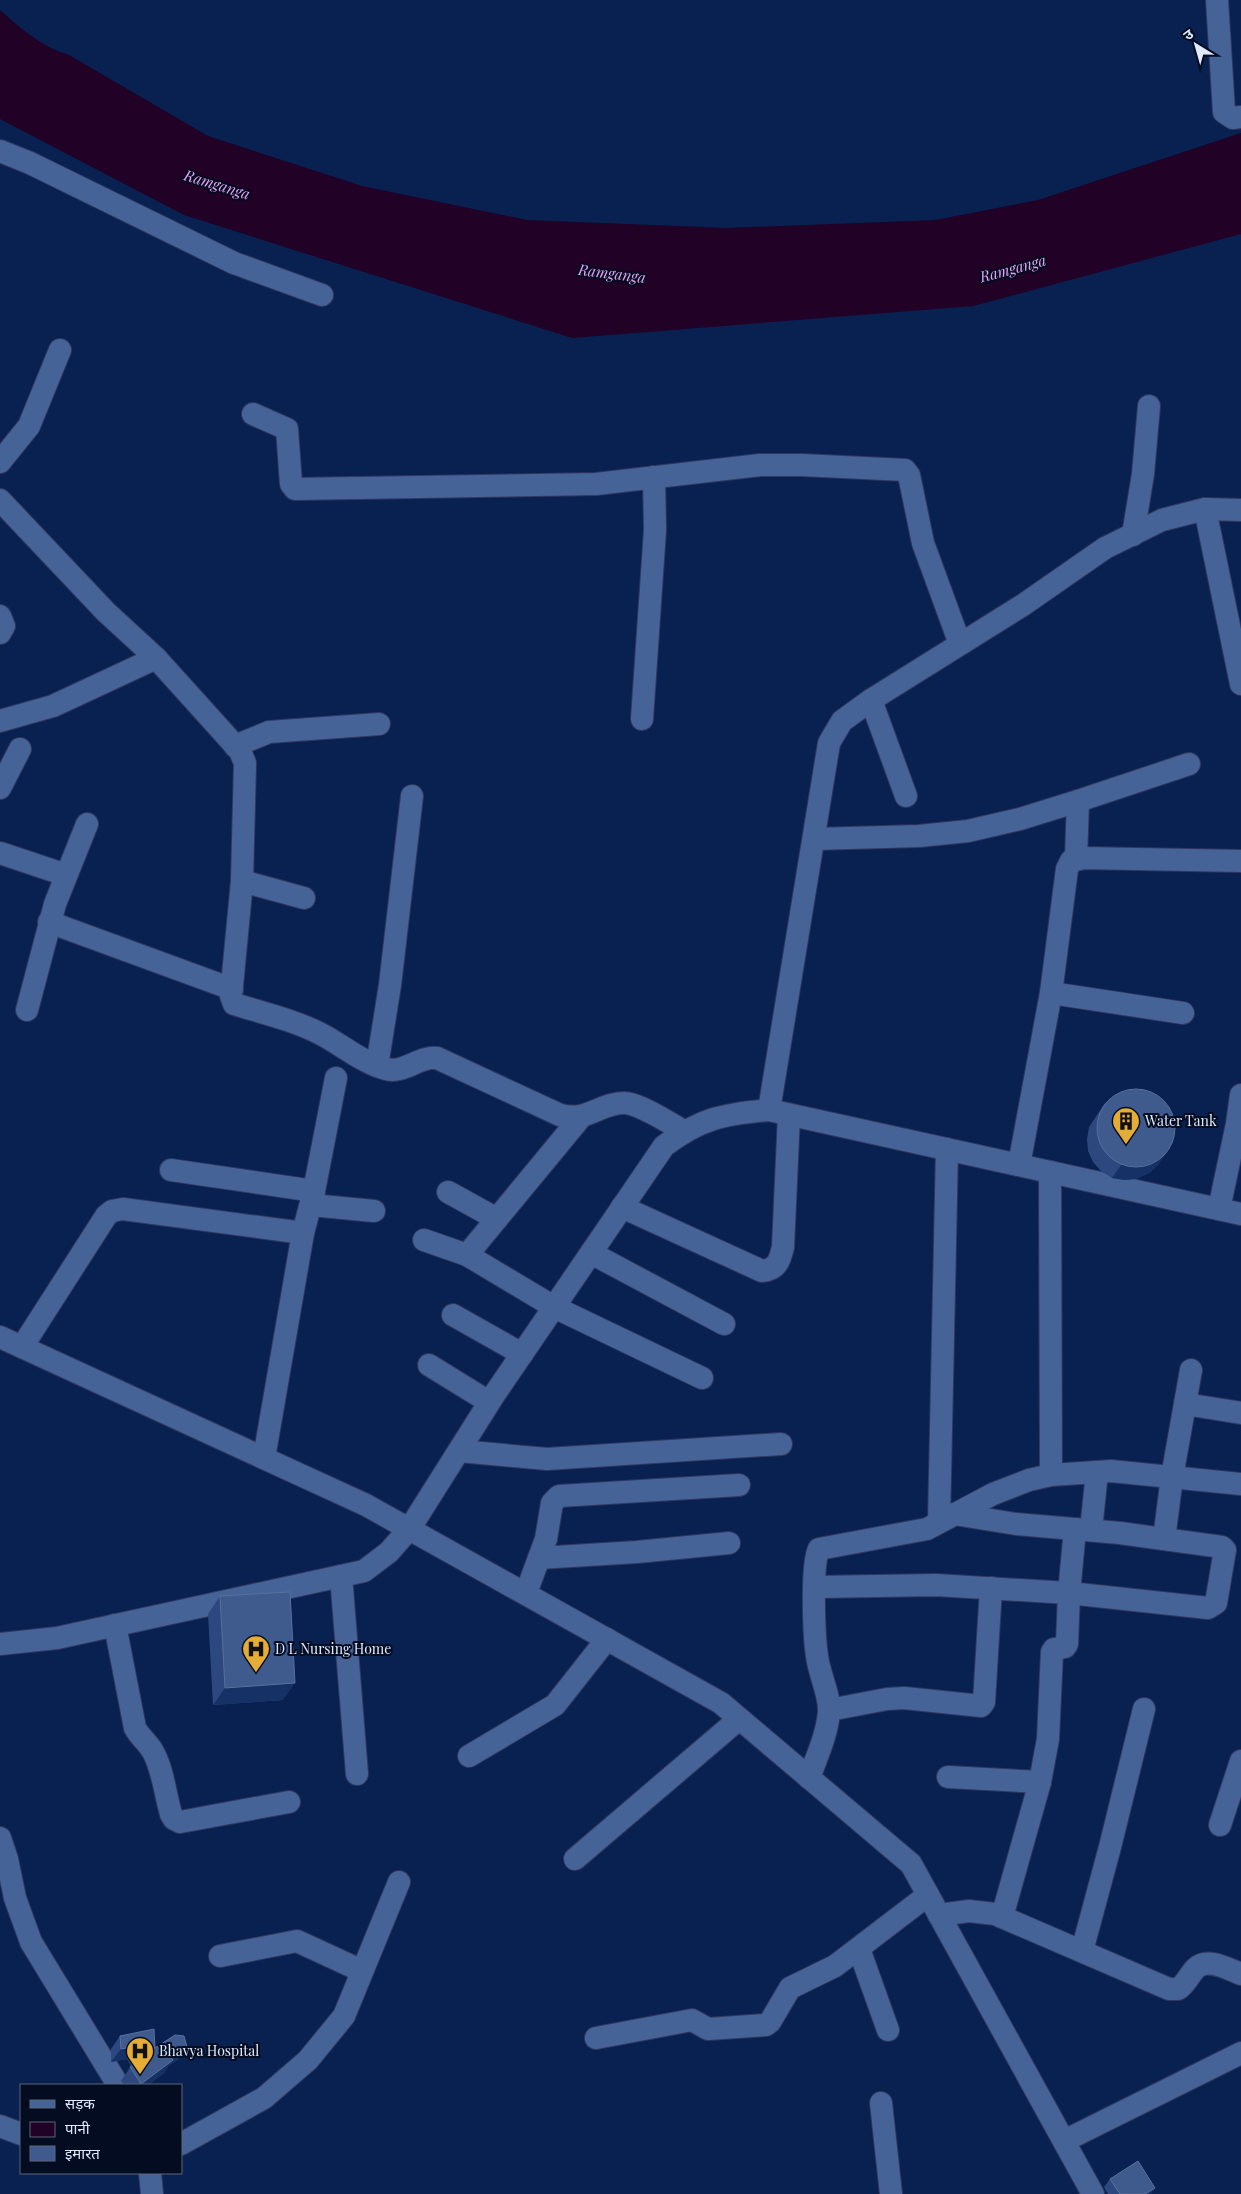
<svg xmlns="http://www.w3.org/2000/svg" width="1241" height="2194" viewBox="0 0 1241 2194" font-family="'Playfair Display','Noto Sans Devanagari',serif">
	<style>
		.water { fill: #210126 }
		.lines { fill: none; stroke-linecap: round; stroke-linejoin: round }
		.minor-casing { stroke: #313860; stroke-width: 24 }
		.minor { stroke: #466398; stroke-width: 22 }
		.wall { fill: #2c487f }
		.shaded-wall { fill: #153166 }
		.building { fill: #3f5a8c; stroke: #58709e }
		.labels { text-anchor: middle; stroke-width: 4; stroke-linejoin: round; paint-order: stroke }
		.poi-label { font-size: 14px; fill: #e0eafd; stroke: #040c21; text-anchor: start }
		.water-label { font-size: 15px; font-style: italic; fill: #e9a3f4; stroke: #040c21 }
	</style>
	<rect width="100%" height="100%" fill="#082150"/>
	<!-- water -->
	<path class="water" d="M 0,10 C 20,28 42,47 69,55 L 208,136 L 362,186 L 527,220 L 727,228 L 935,220 L 1038,200 L 1241,133 L 1241,234 L 973,306 L 572,338 L 184,215 L 0,119 Z"/>
	<g class="lines">
		<!-- minor casing -->
		<g class="minor-casing">
			<g id="minor">
				<polyline points="1217,0 1224,112 1233,118 1241,117"/>
				<polyline points="0,151 30,163 234,263 322,295"/>
				<polyline points="253,414 287,429 291,484 295,489 596,484 760,465 802,465 905,470 909,475 923,543 960,644"/>
				<polyline points="0,462 29,426 60,350"/>
				<path d="M 0,500 L 106,612 L 156,658 L 240,751 L 245,763 L 242,881 L 231,996 L 234,1004 C 263,1013 294,1020 321,1034 C 342,1045 363,1063 386,1069 C 404,1074 419,1056 437,1058 L 560,1115 C 589,1122 599,1103 624,1103 C 639,1103 669,1123 684,1131"/>
				<polyline points="1205,509 1241,684"/>
				<polyline points="1133,535 1143,474 1149,406"/>
				<polyline points="0,616 4,626 0,633"/>
				<polyline points="871,700 906,796"/>
				<polyline points="642,719 655,530 654,477"/>
				<polyline points="0,721 53,706 156,658"/>
				<polyline points="235,746 269,732 379,724"/>
				<polyline points="0,788 20,749"/>
				<polyline points="814,839 919,836 968,831 1020,819 1078,801 1189,764"/>
				<polyline points="0,853 66,875"/>
				<polyline points="1076,858 1078,801"/>
				<polyline points="242,881 304,898"/>
				<polyline points="49,922 232,989"/>
				<polyline points="1051,993 1183,1013"/>
				<polyline points="27,1010 55,904 87,824"/>
				<polyline points="377,1066 390,985 412,796"/>
				<polyline points="769,1110 829,743 842,721 871,700 1023,605 1105,548 1162,520 1205,509 1241,510"/>
				<polyline points="1019,1165 1051,993 1067,869 1071,861 1084,858 1241,861"/>
				<polyline points="171,1170 314,1191"/>
				<polyline points="1050,1172 1051,1475"/>
				<polyline points="448,1192 497,1219"/>
				<polyline points="311,1205 374,1211"/>
				<path d="M 622,1207 L 762,1271 C 777,1270 780,1260 783,1247 L 789,1115"/>
				<polyline points="1219,1209 1237,1124 1241,1095"/>
				<polyline points="424,1240 467,1255 554,1307 702,1378"/>
				<polyline points="591,1253 724,1324"/>
				<polyline points="467,1255 581,1117"/>
				<polyline points="453,1315 522,1354"/>
				<polyline points="0,1337 366,1505 721,1703 911,1864 1093,2194"/>
				<polyline points="22,1347 106,1216 112,1211 123,1209 303,1233"/>
				<polyline points="429,1365 489,1402"/>
				<polyline points="1185,1404 1241,1413"/>
				<polyline points="459,1451 547,1459 781,1444"/>
				<polyline points="264,1458 303,1233 314,1191 336,1078"/>
				<polyline points="939,1522 947,1149"/>
				<polyline points="1091,1530 1097,1472"/>
				<polyline points="1164,1539 1172,1477 1191,1370"/>
				<polyline points="539,1558 637,1552 729,1543"/>
				<polyline points="341,1576 357,1774"/>
				<polyline points="815,1587 936,1585 1069,1593 1208,1608 1216,1603 1225,1550 1222,1547 1120,1533 1016,1524 954,1514"/>
				<polyline points="526,1593 546,1539 552,1503 559,1496 739,1485"/>
				<path d="M 115,1625 L 135,1728 C 140,1737 147,1742 152,1750 C 163,1768 165,1794 171,1814 L 174,1819 L 180,1822 L 289,1802"/>
				<path d="M 0,1644 L 57,1638 L 364,1571 L 389,1552 L 410,1528 L 494,1395 L 664,1146 C 701,1118 724,1114 769,1110 L 1241,1214"/>
				<polyline points="829,1710 887,1699 904,1698 981,1706 984,1702 991,1588"/>
				<polyline points="469,1756 555,1705 607,1639"/>
				<polyline points="948,1777 1040,1782"/>
				<path d="M 809,1778 C 817,1756 827,1735 829,1712 C 830,1694 819,1674 817,1656 C 814,1636 811,1564 819,1549 L 927,1529 L 993,1494 L 1029,1480 L 1051,1475 L 1111,1471 L 1241,1484"/>
				<polyline points="1220,1825 1241,1761"/>
				<polyline points="0,1838 7,1859 15,1898 31,1942 118,2085"/>
				<polyline points="575,1859 739,1719"/>
				<path d="M 939,1915 L 969,1911 L 995,1914 L 1169,1989 L 1178,1989 C 1186,1984 1189,1975 1196,1968 C 1208,1957 1228,1969 1241,1974"/>
				<polyline points="1002,1917 1040,1782 1048,1739 1052,1652 1054,1649 1065,1647 1067,1644 1069,1593 1075,1529"/>
				<polyline points="859,1949 888,2030"/>
				<polyline points="1082,1951 1110,1847 1144,1709"/>
				<polyline points="220,1956 297,1941 362,1971"/>
				<polyline points="596,2038 692,2020 708,2029 766,2025 770,2022 790,1988 835,1966 928,1895"/>
				<polyline points="881,2103 891,2194"/>
				<polyline points="0,2126 21,2134"/>
				<polyline points="1064,2141 1241,2053"/>
				<polyline points="181,2144 264,2098 308,2060 344,2016 399,1882"/>
				<polyline points="150,2173 152,2194"/>
			</g>
		</g>
		<!-- minor -->
		<use href="#minor" class="minor"/>
	</g>
	<!-- wall -->
	<g class="wall">
		<polygon points="1105,1103 1159,1164 1149,1173 1136,1179 1124,1180 1112,1178 1101,1171 1093,1162 1088,1151 1087,1139 1089,1127"/>
		<polygon points="220,1596 283,1700 213,1705 208,1614"/>
		<polygon points="120,2036 155,2048 178,2060 169,2065 164,2073 148,2085 124,2085 121,2081 131,2066 127,2059 111,2062 111,2049"/>
		<polygon points="1110,2179 1155,2188 1150,2194 1108,2194 1104,2187"/>
	</g>
	<!-- shaded-wall -->
	<g class="shaded-wall">
		<polygon points="1168,1151 1159,1164 1149,1173 1136,1179 1124,1180 1112,1178 1121,1165"/>
		<polygon points="295,1683 283,1700 213,1705 225,1688"/>
		<polygon points="136,2046 127,2059 111,2062 121,2049"/>
		<polygon points="187,2047 178,2060 169,2065 164,2073 148,2085 140,2085 171,2057"/>
		<polygon points="1155,2188 1150,2194 1145,2194"/>
	</g>
	<!-- building -->
	<g class="building">
		<circle cx="1136" cy="1128" r="39"/>
		<polygon points="290,1592 295,1683 225,1688 220,1596"/>
		<polygon points="154,2029 155,2048 175,2035 184,2036 187,2047 171,2057 173,2060 141,2084 130,2067 143,2057 136,2046 121,2049 120,2036"/>
		<polygon points="1138,2161 1155,2188 1145,2194 1120,2194 1110,2179"/>
	</g>
	<!-- icons -->
	<defs>
		<g id="building-pin" transform="scale(1.4375)"><path d="M0 17L-7.5 6A9.5 9.5 0 1 1 7.5 6Z" fill="#e5ad36" stroke="#040c21"/><path d="M-4-6H4V6H1V3H-1V6H-4ZM-2.5-4.3h1.7v1.8h-1.7ZM.8-4.3h1.7v1.8H.8ZM-2.5-1h1.7V.8h-1.7ZM.8-1h1.7V.8H.8Z" fill="#111"/></g>
		<g id="hospital-pin" transform="scale(1.4375)"><path d="M0 17L-7.5 6A9.5 9.5 0 1 1 7.5 6Z" fill="#e5ad36" stroke="#040c21"/><path d="M-5-5h3v3.5h4V-5h3V5h-3V1.5h-4V5h-3Z" fill="#111"/></g>
	</defs>
	<g fill-rule="evenodd">
		<use href="#building-pin" x="1126" y="1121"/>
		<use href="#hospital-pin" x="256" y="1649"/>
		<use href="#hospital-pin" x="140" y="2051"/>
	</g>
	<g class="labels">
		<!-- poi labels -->
		<g class="poi-label">
			<text x="1145" y="1126">Water Tank</text>
			<text x="275" y="1654">D L Nursing Home</text>
			<text x="159" y="2056">Bhavya Hospital</text>
		</g>
		<!-- water labels -->
		<g class="water-label">
			<text transform="translate(217 185) rotate(17)" y="5">Ramganga</text>
			<text transform="translate(1013 269) rotate(-15)" y="5">Ramganga</text>
			<text transform="translate(612 274) rotate(7)" y="5">Ramganga</text>
		</g>
	</g>
	<!-- legend -->
	<rect x="20" y="2084" width="162" height="90" fill="#040c21" stroke="#5c6579"/>
	<rect x="30" y="2100" width="25" height="8" fill="#466398" stroke="#5c6579"/>
	<text x="65" y="2109" font-size="15" fill="#e0eafd">सड़क</text>
	<rect x="30" y="2122" width="25" height="15" fill="#210126" stroke="#5c6579"/>
	<text x="65" y="2134" font-size="15" fill="#e0eafd">पानी</text>
	<rect x="30" y="2146" width="25" height="15" fill="#3f5a8c" stroke="#5c6579"/>
	<text x="65" y="2159" font-size="15" fill="#e0eafd">इमारत</text>
	<!-- north arrow -->
	<g transform="translate(1196 45) rotate(323)" stroke="#040c21" stroke-width="4" paint-order="stroke">
	<path d="M0-4L9 19L0 12L-9 19Z" fill="#e0eafd"/>
	<text y="-8" font-size="14" font-weight="bold" text-anchor="middle" fill="#e0eafd">उ</text>
	</g>
</svg>
